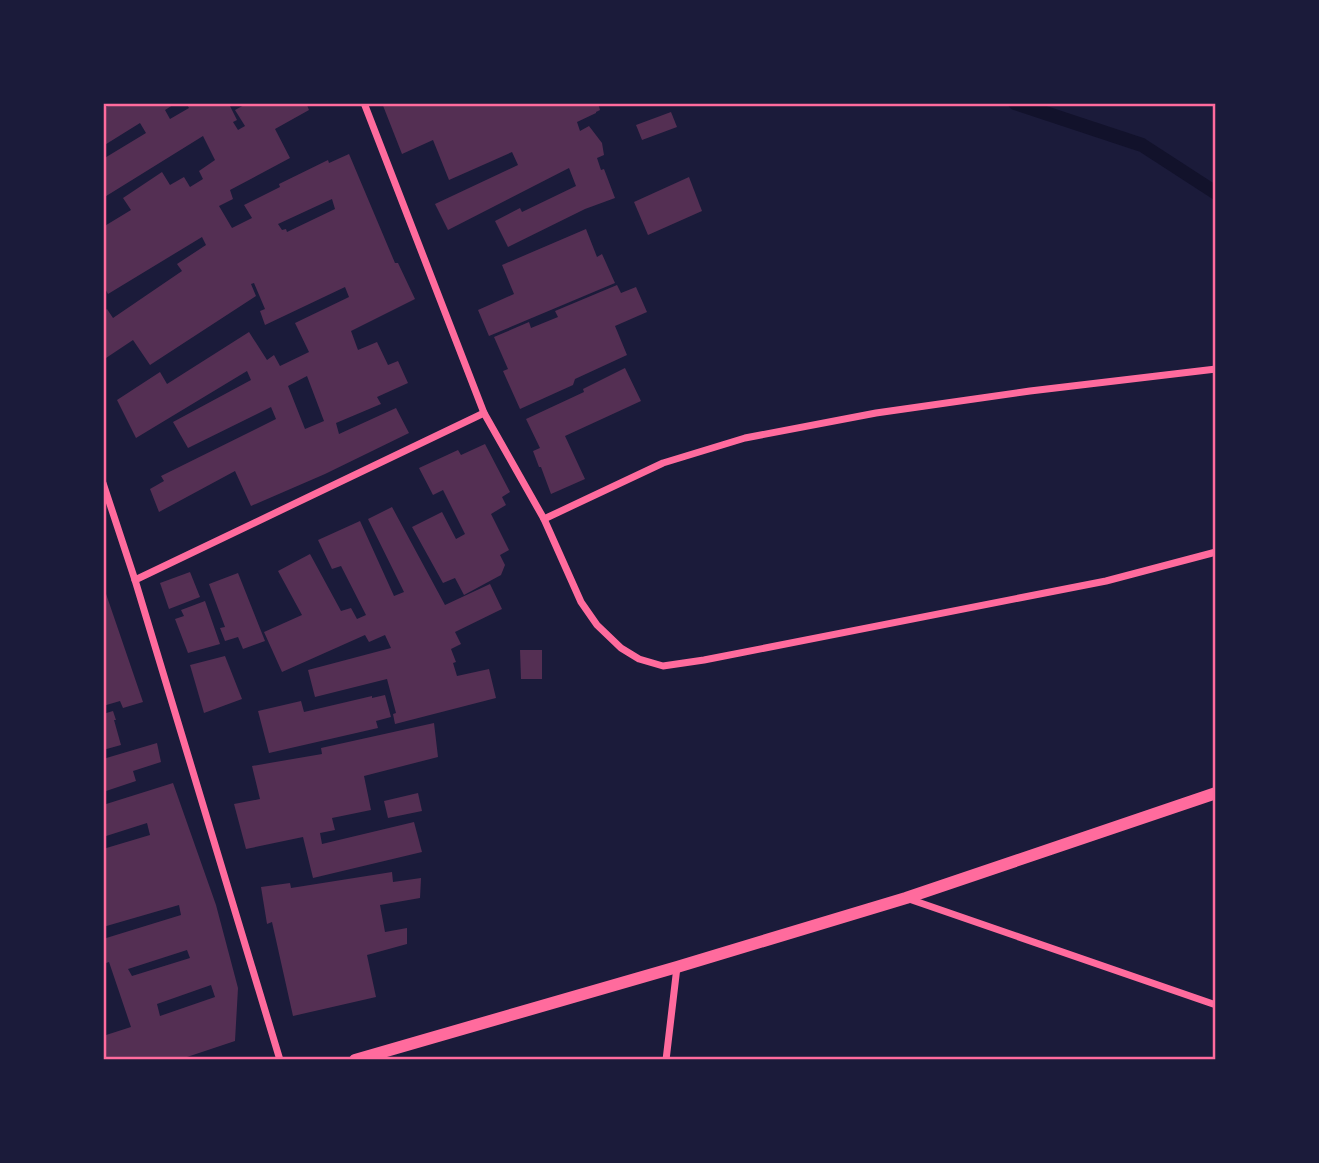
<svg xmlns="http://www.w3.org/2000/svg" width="1319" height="1163" viewBox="0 0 1319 1163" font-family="Helvetica,sans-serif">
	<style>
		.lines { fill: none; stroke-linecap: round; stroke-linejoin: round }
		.stream { stroke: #12122b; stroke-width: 14 }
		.building { fill: #542f53; fill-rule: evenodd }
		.minor { stroke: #ff6b9d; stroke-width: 7 }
		.tertiary { stroke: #ff6b9d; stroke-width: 12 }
		.neatline { fill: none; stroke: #ff6b9d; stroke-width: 2.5 }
	</style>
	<rect width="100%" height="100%" fill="#1b1b3a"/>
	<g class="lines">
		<!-- stream -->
		<polyline class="stream" points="1015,103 1142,145 1216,193"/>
	</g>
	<!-- building -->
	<g class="building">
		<path d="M 113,103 L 176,103 L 165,110 L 170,119 L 189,108 L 186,103 L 236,103 L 230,106 L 237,120 L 233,122 L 238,130 L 245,126 L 235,110 L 248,103 L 310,103 L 307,105 L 309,110 L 275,129 L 290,158 L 230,190 L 233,199 L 219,206 L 232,228 L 252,218 L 244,205 L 280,187 L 279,184 L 328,160 L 329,163 L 349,154 L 395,263 L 398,263 L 415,299 L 351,331 L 358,350 L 377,342 L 388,365 L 398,361 L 408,383 L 377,397 L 381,404 L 336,423 L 339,434 L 396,408 L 409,433 L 325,474 L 251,506 L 235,471 L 159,512 L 150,489 L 164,481 L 161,476 L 276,419 L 271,407 L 188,448 L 173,422 L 251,380 L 247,371 L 136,438 L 117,400 L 160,372 L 167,384 L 249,332 L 267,360 L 274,355 L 280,366 L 309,352 L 295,323 L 349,297 L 345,287 L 265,325 L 260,311 L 265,309 L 254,283 L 251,284 L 256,296 L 150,365 L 133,340 L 103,360 L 103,312 L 107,309 L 113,318 L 182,271 L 177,264 L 206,245 L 202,237 L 108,294 L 103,285 L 103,227 L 131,210 L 123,198 L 162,172 L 170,185 L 184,177 L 190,187 L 203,179 L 199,171 L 215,160 L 203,136 L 103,198 L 103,159 L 146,133 L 140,123 L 103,146 L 103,109 ZM 332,199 L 335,209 L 287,232 L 286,229 L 282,230 L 278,224 ZM 307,376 L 324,421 L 305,429 L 288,386 Z"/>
		<polygon points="382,103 598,103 600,110 596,112 596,113 577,122 580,131 589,126 602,143 604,155 597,158 601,170 604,169 615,198 585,209 508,247 495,221 520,208 522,212 576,186 569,168 448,230 435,204 518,165 512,152 449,180 433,140 402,154"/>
		<polygon points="671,112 677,127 642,140 636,125"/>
		<polygon points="689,177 702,211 648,235 634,202"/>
		<polygon points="586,229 597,257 602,254 615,283 489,336 478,310 514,294 502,265"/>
		<polygon points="617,285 621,293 636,287 647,312 615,326 627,355 575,379 573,385 520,409 503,371 508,369 494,337 529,322 531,328 558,317 555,311"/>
		<polygon points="625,368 641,401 565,436 585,479 551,494 541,467 539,467 533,451 540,448 526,419 584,392 583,389"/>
		<polygon points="485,444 510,492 502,497 506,505 491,514 509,550 500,555 505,565 501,575 464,595 455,578 443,583 412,527 442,512 456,539 465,534 443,490 433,495 419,468 458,450 461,455"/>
		<polygon points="392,507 445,605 490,584 502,609 455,632 461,644 451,649 456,662 453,663 457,676 489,669 496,698 395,724 393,714 396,713 387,679 315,697 308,670 391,648 385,635 369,642 365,635 282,672 264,632 302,615 278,571 310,554 341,611 351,608 357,619 366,615 341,566 332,569 318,540 360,521 394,596 404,592 368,519"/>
		<polygon points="190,572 200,597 169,609 160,583"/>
		<polygon points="238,573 265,641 243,649 238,637 225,641 220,628 225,627 209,584"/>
		<polygon points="103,585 143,702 123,708 120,701 103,706"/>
		<polygon points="205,601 220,644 188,653 175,619 184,616 181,610"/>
		<polygon points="520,650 542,650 542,679 521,679"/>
		<polygon points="225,656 242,699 204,713 190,665"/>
		<polygon points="385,695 391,717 376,721 378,728 269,753 258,711 301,701 304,712 372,696 372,698"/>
		<polygon points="113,711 116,720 114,720 121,745 103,750 103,714"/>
		<polygon points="434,723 438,757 364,776 371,810 332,818 335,830 320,833 322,844 414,822 422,852 313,878 303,837 246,849 234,804 260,799 252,766 322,754 321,748"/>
		<polygon points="157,743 161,762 133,771 136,781 103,792 103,759"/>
		<path d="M 173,783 L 216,905 L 238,988 L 235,1041 L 178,1060 L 103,1060 L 103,1036 L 131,1027 L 109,962 L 106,963 L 103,957 L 103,939 L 181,915 L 179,905 L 103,927 L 103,849 L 150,835 L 147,823 L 103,837 L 103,805 ZM 187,950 L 190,958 L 132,976 L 128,969 ZM 211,985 L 215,997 L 160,1016 L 157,1004 Z"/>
		<polygon points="418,793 422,811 388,818 384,801"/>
		<polygon points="392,872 393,882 421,878 420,898 380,905 385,932 407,928 407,944 367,955 376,997 293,1016 272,922 267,924 261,887 290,883 291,888"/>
	</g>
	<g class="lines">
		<!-- minor -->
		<g class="minor">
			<polyline points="364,103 484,413 544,519 581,602 597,625 621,648 639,659 663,666 704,660 1106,581 1216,552"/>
			<polyline points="103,483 135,580 280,1060"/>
			<polyline points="544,519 663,463 745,438 876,413 1030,391 1216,369"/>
			<polyline points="135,580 484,413"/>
			<polyline points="909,899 1216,1005"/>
			<polyline points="666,1060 677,967"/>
		</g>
		<!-- tertiary -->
		<polyline class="tertiary" points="355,1060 677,967 906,898 1216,793"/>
	</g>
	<!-- border -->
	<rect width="1319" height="1163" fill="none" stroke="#1b1b3a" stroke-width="210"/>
	<rect x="105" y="105" width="1109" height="953" class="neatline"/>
</svg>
